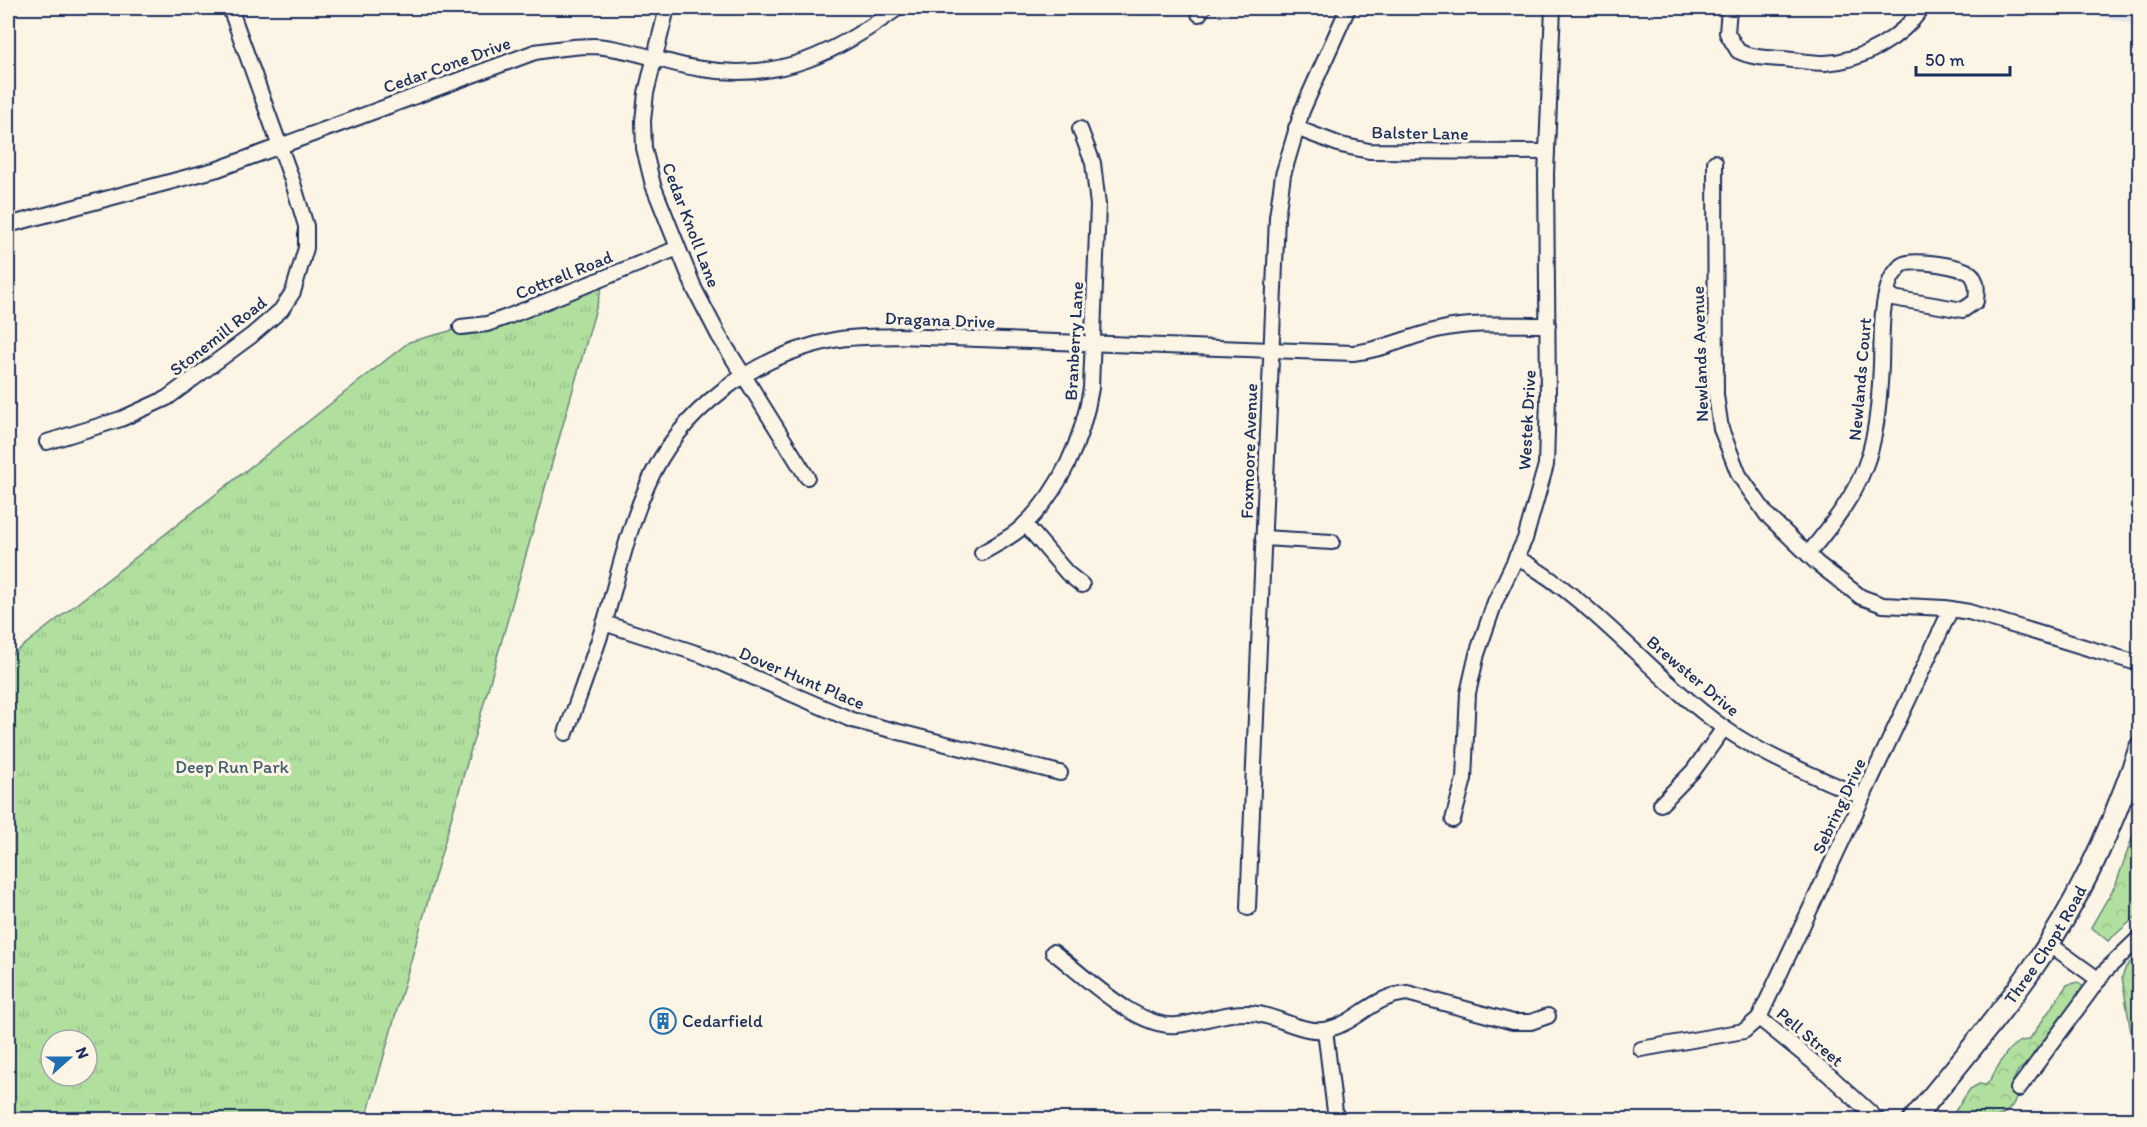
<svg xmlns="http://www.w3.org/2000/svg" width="2147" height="1127" viewBox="0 0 2147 1127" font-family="Itim,sans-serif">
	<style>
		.built { fill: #e7e5e9 }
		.forest { fill: url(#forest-crowns); stroke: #66877e; stroke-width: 1.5 }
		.park { fill: url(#park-tufts); stroke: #66877e; stroke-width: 1.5; fill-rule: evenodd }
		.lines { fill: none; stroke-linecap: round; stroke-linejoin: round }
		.street-casing { stroke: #1b2f5e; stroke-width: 18 }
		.secondary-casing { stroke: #1b2f5e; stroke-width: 24 }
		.street { stroke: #fcf5e5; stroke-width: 14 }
		.secondary { stroke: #fcf5e5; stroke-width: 20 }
		.labels { text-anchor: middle; stroke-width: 6; stroke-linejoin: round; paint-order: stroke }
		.street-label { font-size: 18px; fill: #1b2f5e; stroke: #fcf5e5 }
		.park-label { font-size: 18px; fill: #405b6e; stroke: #fcf5e5 }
		.poi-label { font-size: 18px; fill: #1b2f5e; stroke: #fcf5e5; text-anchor: start }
	</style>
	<defs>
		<pattern id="forest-crowns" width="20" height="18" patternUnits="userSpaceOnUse" patternTransform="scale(1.5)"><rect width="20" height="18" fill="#b0df9e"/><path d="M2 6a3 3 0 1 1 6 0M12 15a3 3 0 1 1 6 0" fill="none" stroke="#97c08a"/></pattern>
		<pattern id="park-tufts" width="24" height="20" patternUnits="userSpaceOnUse" patternTransform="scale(1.5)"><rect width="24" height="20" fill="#b0df9e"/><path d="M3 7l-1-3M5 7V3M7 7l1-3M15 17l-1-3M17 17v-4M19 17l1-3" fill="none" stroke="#97c08a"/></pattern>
	</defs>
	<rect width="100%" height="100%" fill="#fcf5e5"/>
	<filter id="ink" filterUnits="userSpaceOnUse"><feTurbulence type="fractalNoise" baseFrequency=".0167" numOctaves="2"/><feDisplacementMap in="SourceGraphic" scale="12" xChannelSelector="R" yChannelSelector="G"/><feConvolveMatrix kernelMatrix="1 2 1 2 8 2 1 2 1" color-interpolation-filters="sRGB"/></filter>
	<g filter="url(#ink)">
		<!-- built -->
		<polygon class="built" points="2065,8 2139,8 2139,26"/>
		<!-- forest -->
		<g class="forest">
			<polygon points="2139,818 2139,914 2108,941 2091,927 2116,884"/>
			<polygon points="2139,953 2139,1083 2122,977 2126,967"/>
			<path d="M 2077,982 L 2085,988 L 2033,1058 L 2018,1071 L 2011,1085 L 2016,1098 C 2006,1126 1973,1119 1949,1120 L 1970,1089 L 1979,1084 L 1986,1085 C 1999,1071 2005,1040 2029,1040 L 2067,985 Z"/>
		</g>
		<!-- park -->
		<path class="park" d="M 604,280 L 366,1119 L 8,1119 L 8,636 L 13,654 L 409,342 L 558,302 ZM 51,1040 L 87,1040 L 87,1076 L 51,1076 Z"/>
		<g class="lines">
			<!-- street casing -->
			<g class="street-casing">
				<g id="street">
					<polyline points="667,8 646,93 643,121 644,148 653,185 695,290 719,336 807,477"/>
					<path d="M 1729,8 L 1727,33 L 1738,51 C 1752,58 1768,58 1783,59 C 1797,60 1811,63 1825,63 C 1863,61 1901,38 1922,8"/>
					<polyline points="1199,14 1203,8"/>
					<polyline points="1296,128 1341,145 1369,151 1547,152"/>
					<polyline points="1715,162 1716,395 1721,429 1739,475 1767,515 1818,564 1861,597 1883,605 1945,608 1969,612 2140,664"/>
					<path d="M 8,225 L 218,169 L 535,52 C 554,49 574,46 594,46 C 630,48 666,64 702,69 C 782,82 836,52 898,8"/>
					<polyline points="461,327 487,324 507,317 678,248"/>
					<polyline points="47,442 121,419 167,398 251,336 281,310 293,292 306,248 306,226 292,180 230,8"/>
					<polyline points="1025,524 1067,573 1082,585"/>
					<polyline points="1263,538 1332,542"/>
					<path d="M 982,553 C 995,545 1010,538 1021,528 C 1060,492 1083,439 1091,388 L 1098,205 L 1093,163 L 1080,129"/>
					<path d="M 1808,554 C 1866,484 1877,456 1881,365 C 1882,338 1880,304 1891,279 C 1893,275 1899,267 1902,265 C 1912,258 1965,266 1972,275 C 1978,283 1977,292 1976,301 L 1963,310 L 1887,297"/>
					<path d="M 1516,557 C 1595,601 1651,676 1724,728 C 1765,757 1816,776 1862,797"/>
					<polyline points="604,623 702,655 852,720 1060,773"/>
					<path d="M 566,733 C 579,696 593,659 605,621 C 618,576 628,529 647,486 C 679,410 754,356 834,340 C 855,336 876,337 898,336 L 1353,353 C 1385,350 1411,335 1442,329 C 1475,322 1513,325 1548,325"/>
					<polyline points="1661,804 1693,771 1724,728"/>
					<polyline points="1453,820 1464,779 1468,693 1477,654 1495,602 1525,539 1546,465 1548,396 1546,174 1553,8"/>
					<polyline points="1248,908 1277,217 1283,175 1302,111 1348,8"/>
					<polyline points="2048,943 2099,980"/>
					<path d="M 1053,952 C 1085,976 1137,1029 1177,1025 C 1204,1022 1232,1009 1258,1014 C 1282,1018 1305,1035 1329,1029 C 1358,1022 1371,997 1407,993 L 1513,1022 L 1531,1022 L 1548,1016"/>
					<polyline points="1759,1018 1828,1074 1878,1120"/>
					<polyline points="1325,1030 1336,1120"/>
					<polyline points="1641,1049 1744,1031 1759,1018 1951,609"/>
					<polyline points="2018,1089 2105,971 2140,937"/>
				</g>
			</g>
			<!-- secondary casing -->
			<g class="secondary-casing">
				<g id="secondary">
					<path id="s1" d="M 1913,1120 C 1953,1070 1996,1021 2032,969 C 2080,901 2113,825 2140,747"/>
				</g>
			</g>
			<!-- street -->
			<use href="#street" class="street"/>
			<!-- secondary -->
			<use href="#secondary" class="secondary"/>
		</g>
	</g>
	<!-- icons -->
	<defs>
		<g id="building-ring" transform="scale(1.35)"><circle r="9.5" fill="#fcf5e5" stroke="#1f6fb2" stroke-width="1.5"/><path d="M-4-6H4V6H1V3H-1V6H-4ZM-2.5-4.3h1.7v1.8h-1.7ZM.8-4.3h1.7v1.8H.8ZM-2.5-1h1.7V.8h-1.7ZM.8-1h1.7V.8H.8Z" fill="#1f6fb2"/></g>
	</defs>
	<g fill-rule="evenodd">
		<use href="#building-ring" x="663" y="1021"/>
	</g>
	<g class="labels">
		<!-- street labels -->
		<g class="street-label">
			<text transform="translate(447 65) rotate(-20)" y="6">Cedar Cone Drive</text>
			<text transform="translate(1420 133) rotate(1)" y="6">Balster Lane</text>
			<text transform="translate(691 225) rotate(69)" y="6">Cedar Knoll Lane</text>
			<text transform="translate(564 275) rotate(-22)" y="6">Cottrell Road</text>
			<text transform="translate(940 320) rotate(2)" y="6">Dragana Drive</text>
			<text transform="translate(218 336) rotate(-38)" y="6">Stonemill Road</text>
			<text transform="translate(1074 341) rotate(-87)" y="6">Branberry Lane</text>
			<text transform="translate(1700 354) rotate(-92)" y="6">Newlands Avenue</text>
			<text transform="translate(1860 379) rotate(-85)" y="6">Newlands Court</text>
			<text transform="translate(1527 420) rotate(-87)" y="6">Westek Drive</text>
			<text transform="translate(1249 451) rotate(-88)" y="6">Foxmoore Avenue</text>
			<text transform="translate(1693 676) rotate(40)" y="6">Brewster Drive</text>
			<text transform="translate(802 678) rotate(23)" y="6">Dover Hunt Place</text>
			<text transform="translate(1839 806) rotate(-65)" y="6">Sebring Drive</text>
			<text dy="6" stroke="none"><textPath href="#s1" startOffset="220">Three Chopt Road</textPath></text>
			<text transform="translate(1810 1037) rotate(40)" y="6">Pell Street</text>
		</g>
		<!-- park labels -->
		<g class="park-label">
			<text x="232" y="773">Deep Run Park</text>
		</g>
		<!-- poi labels -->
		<g class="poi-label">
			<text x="682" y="1027">Cedarfield</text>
		</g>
	</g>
	<!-- margin -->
	<rect width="2147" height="1127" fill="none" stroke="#fcf5e5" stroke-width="30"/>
	<rect x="15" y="15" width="2117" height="1097" fill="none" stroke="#1b2f5e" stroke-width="2" filter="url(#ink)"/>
	<!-- north arrow -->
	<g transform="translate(69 1058) rotate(69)"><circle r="28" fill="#fcf5e5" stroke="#a2a6af" stroke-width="1.5"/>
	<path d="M0-4.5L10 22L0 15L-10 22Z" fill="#1f6fb2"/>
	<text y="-9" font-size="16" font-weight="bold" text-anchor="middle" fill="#1b2f5e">N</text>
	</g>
	<!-- scale -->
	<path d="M1916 66v9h94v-9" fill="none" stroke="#1b2f5e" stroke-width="3"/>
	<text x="1925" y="66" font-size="18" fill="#1b2f5e" stroke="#fcf5e5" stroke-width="4.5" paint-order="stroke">50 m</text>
</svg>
